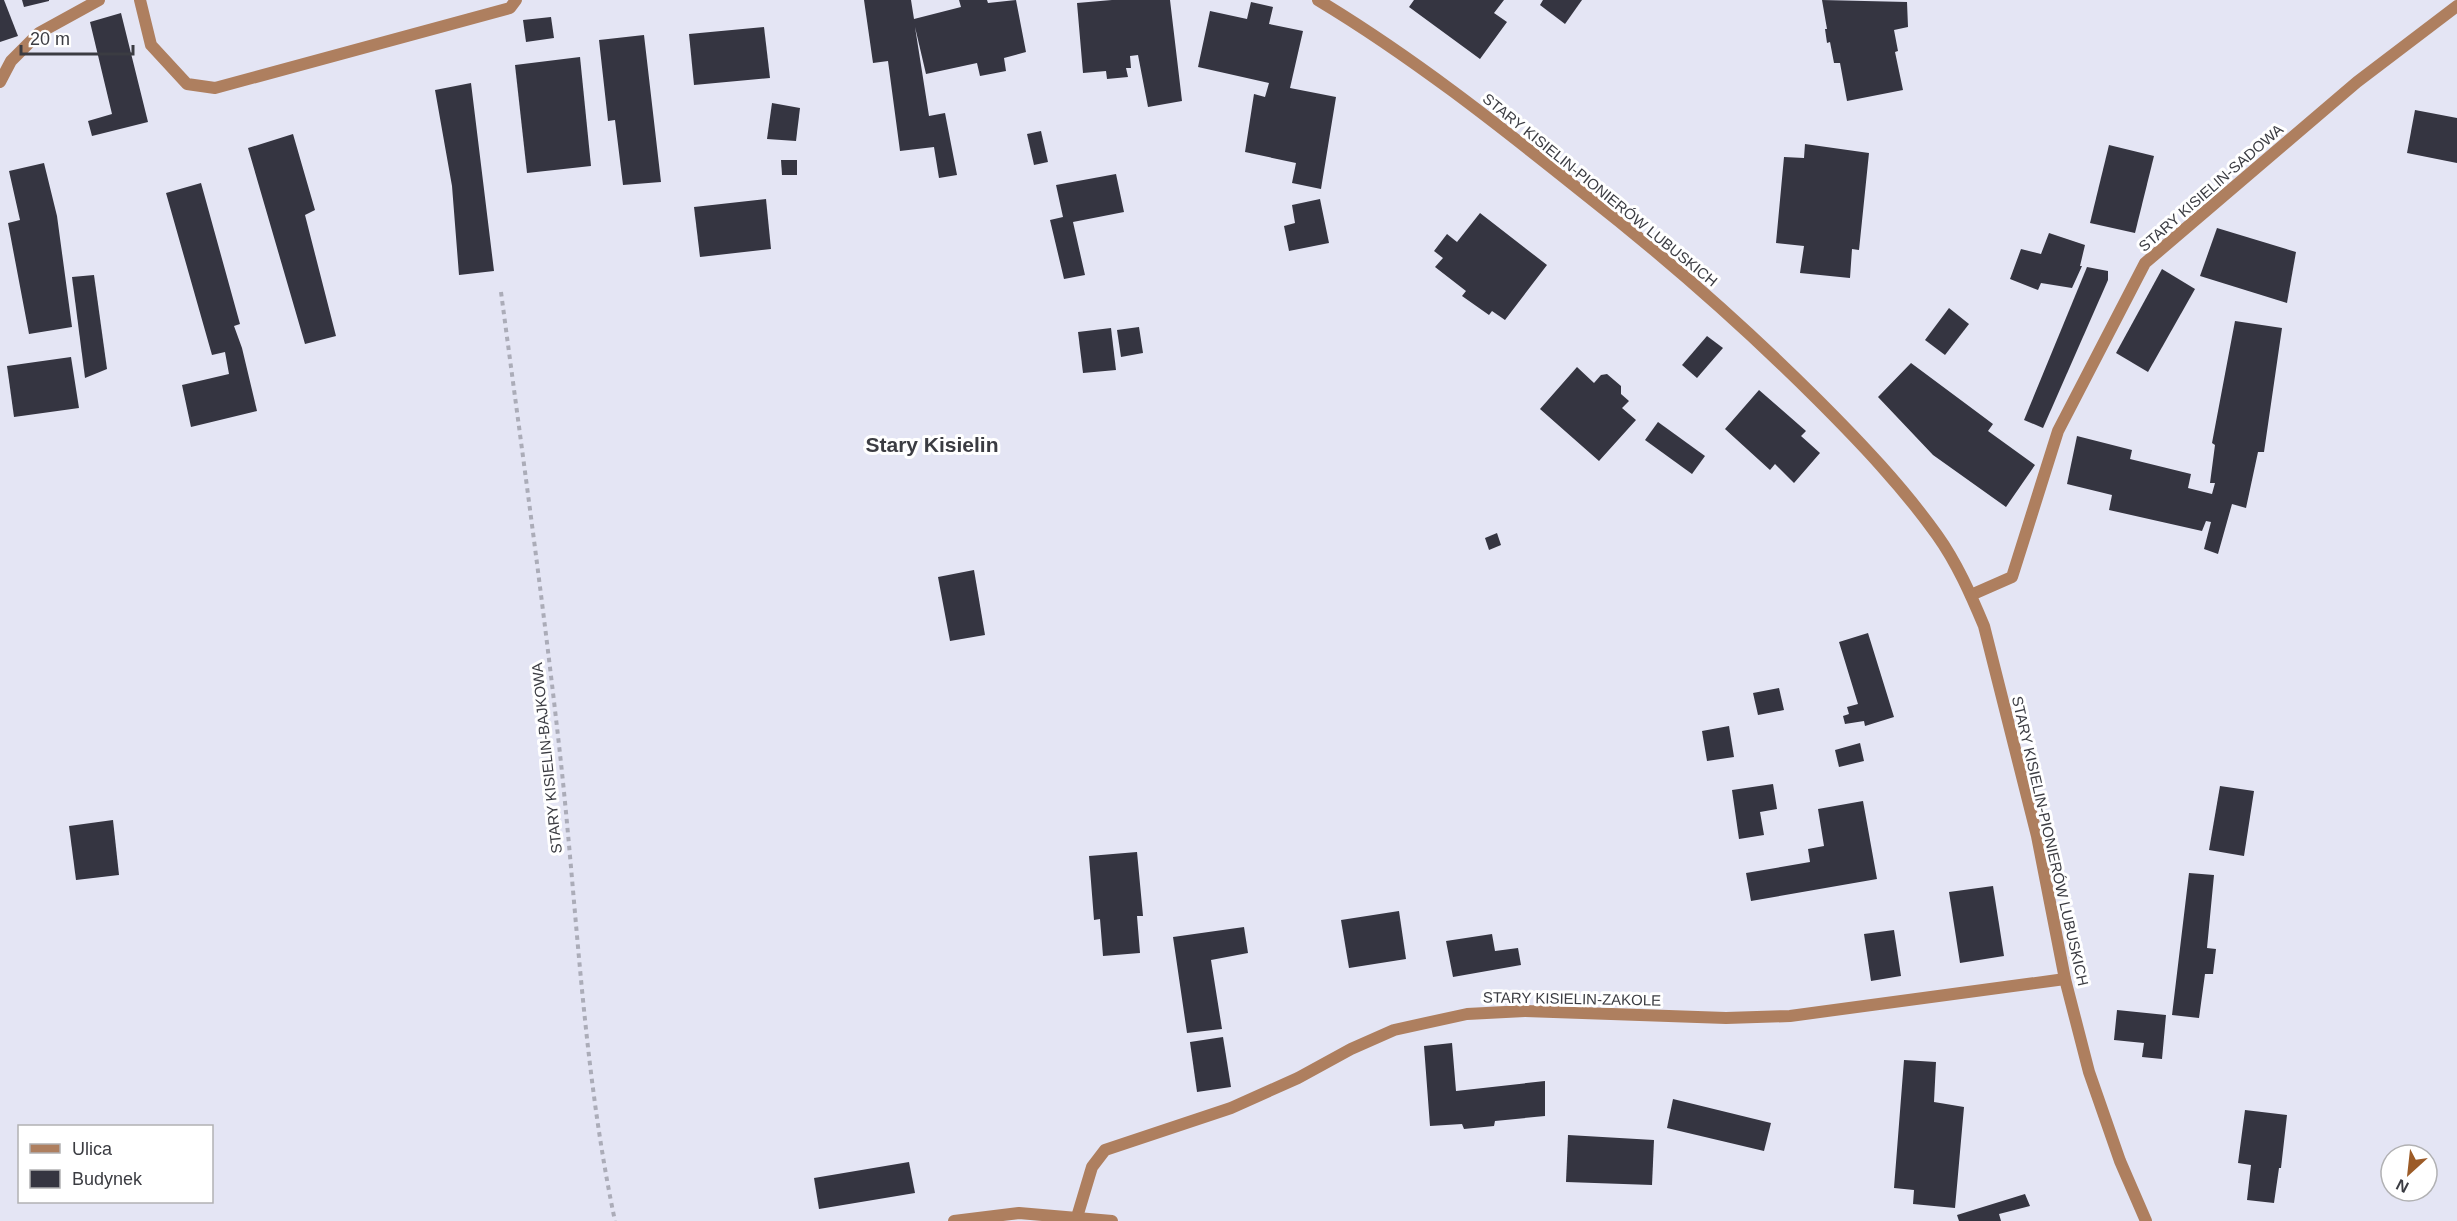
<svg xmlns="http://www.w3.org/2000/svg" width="2457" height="1221" viewBox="0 0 2457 1221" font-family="Arial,sans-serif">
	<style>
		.building { fill: #353541 }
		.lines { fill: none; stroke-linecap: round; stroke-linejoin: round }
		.path { stroke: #abacb8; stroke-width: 4; stroke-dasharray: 4.5 4.5; stroke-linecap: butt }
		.minor { stroke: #ae7f5f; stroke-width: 12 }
		.tertiary { stroke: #ae7f5f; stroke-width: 12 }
		.labels { text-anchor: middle; stroke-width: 6; stroke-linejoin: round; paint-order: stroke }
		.street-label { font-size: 15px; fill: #3b3c42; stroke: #fff }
		.district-label { font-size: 21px; font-weight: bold; fill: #3b3c42; stroke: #fff }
	</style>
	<rect width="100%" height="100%" fill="#e4e5f4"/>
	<!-- building -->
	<g class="building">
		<polygon points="0,0 4,0 18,36 0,42"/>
		<polygon points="22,0 49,0 49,1 24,7"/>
		<polygon points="864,0 911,0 914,19 961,7 959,0 987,0 988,3 1016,0 1026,52 1004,58 1006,71 980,76 977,63 926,74 915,27 929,116 945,113 957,175 939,178 934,147 900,151 888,61 873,63"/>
		<polygon points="1112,0 1170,0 1182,101 1148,107 1138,55 1130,56 1131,68 1126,68 1128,77 1107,79 1106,71 1083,73 1077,3"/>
		<polygon points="1414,0 1504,0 1494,13 1507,22 1480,59 1409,7"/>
		<polygon points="1543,0 1582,0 1565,24 1540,5"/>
		<polygon points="1822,0 1907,2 1908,27 1894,30 1898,51 1895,52 1903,90 1847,101 1840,63 1834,63 1830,42 1827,43 1825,29 1827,29"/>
		<polygon points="1251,2 1273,7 1269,24 1303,31 1290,88 1336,97 1321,189 1292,183 1296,163 1245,152 1254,94 1265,97 1269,83 1198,67 1210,11 1247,19"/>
		<polygon points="121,13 148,122 92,136 88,121 112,114 90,22"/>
		<polygon points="551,17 554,38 526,42 523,20"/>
		<polygon points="764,27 770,78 694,85 689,34"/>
		<polygon points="644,35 661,182 623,185 615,120 608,121 599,40"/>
		<polygon points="580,57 591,166 527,173 515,65"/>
		<polygon points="471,83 494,271 459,275 452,186 435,90"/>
		<polygon points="772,103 800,108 796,141 767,139"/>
		<polygon points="2415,110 2457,118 2457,163 2407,153"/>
		<polygon points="1041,131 1048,162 1034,165 1027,134"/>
		<polygon points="293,134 315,210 305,215 336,336 305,344 248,148"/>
		<polygon points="1805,144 1869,153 1859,250 1852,249 1850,278 1800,273 1804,246 1776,243 1784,157 1804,158"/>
		<polygon points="2109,145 2154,156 2135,233 2090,223"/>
		<polygon points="781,160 797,160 797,175 782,175"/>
		<polygon points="44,163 57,216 72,327 29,334 8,223 20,220 9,171"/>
		<polygon points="1116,174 1124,212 1073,222 1085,275 1064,279 1050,220 1063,217 1056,185"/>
		<polygon points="201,183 240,324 234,326 242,348 257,411 191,427 182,385 229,374 225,352 212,355 166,193"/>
		<polygon points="766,199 771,249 700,257 694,207"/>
		<polygon points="1320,199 1329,243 1289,251 1284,226 1295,223 1292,205"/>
		<polygon points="1480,213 1547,265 1505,320 1492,311 1489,315 1462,296 1466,291 1435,267 1443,258 1434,251 1447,234 1457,242"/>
		<polygon points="2217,228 2296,252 2287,303 2200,276"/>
		<polygon points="2049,233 2085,245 2080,266 2082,266 2072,288 2041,283 2038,290 2010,279 2021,249 2041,254"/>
		<polygon points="2087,267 2108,271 2108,280 2043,428 2024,420"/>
		<polygon points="2162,269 2195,289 2148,372 2116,353"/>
		<polygon points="94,275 107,369 85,378 72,277"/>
		<polygon points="1949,308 1969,324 1945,355 1925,340"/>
		<polygon points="2235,321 2282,328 2264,452 2258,452 2246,508 2232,504 2218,554 2204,549 2211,522 2206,521 2202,531 2109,510 2112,495 2067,484 2077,436 2132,450 2130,459 2191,474 2188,488 2212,494 2215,483 2210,483 2215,445 2212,443"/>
		<polygon points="1139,327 1143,353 1121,357 1117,330"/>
		<polygon points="1111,328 1116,370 1083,373 1078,332"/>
		<polygon points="1707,336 1723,348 1697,378 1682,365"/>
		<polygon points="71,357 79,408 14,417 7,366"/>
		<polygon points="1911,363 1993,424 1988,431 2035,465 2006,507 1933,455 1878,397"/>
		<polygon points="1577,367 1594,383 1601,375 1607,374 1621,386 1621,394 1629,401 1622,408 1636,420 1599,461 1540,409"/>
		<polygon points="1759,390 1806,431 1801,436 1820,453 1794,483 1775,464 1770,470 1725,429"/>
		<polygon points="1658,422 1705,456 1692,474 1645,440"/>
		<polygon points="1497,533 1501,545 1489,550 1485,538"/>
		<polygon points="974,570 985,635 950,641 938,577"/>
		<polygon points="1868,633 1894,717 1865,726 1864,721 1845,724 1843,716 1849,714 1847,707 1858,704 1839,642"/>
		<polygon points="1779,688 1784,710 1758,715 1753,693"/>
		<polygon points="1729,726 1734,757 1707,761 1702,731"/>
		<polygon points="1860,743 1864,761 1839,767 1835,750"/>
		<polygon points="1773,784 1777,809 1760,812 1764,835 1739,839 1732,790"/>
		<polygon points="2220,786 2254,791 2244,856 2209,850"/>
		<polygon points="1863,801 1877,879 1751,901 1746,873 1810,862 1808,849 1824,846 1818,809"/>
		<polygon points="113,820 119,875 76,880 69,826"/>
		<polygon points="1137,852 1143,916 1137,916 1140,953 1103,956 1100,919 1094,920 1089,856"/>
		<polygon points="2189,873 2214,875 2207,948 2216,949 2213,974 2205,974 2199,1018 2172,1015"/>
		<polygon points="1993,886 2004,956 1960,963 1949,892"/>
		<polygon points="1399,911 1406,959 1349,968 1341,920"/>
		<polygon points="1244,927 1248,953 1211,960 1222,1029 1187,1033 1173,937"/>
		<polygon points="1894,930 1901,976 1871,981 1864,934"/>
		<polygon points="1492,934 1495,951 1518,948 1521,965 1453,977 1446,941"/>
		<polygon points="2117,1010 2166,1015 2162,1059 2142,1057 2144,1043 2114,1040"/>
		<polygon points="1223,1037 1231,1087 1197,1092 1190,1042"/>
		<polygon points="1452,1043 1456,1091 1545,1081 1545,1116 1495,1121 1494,1126 1464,1129 1462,1124 1430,1126 1424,1046"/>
		<polygon points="1904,1060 1936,1062 1934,1102 1964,1107 1955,1208 1913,1204 1914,1190 1894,1188"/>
		<polygon points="1673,1099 1771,1123 1764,1151 1667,1128"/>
		<polygon points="2245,1110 2287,1115 2281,1168 2279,1168 2274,1203 2247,1200 2251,1165 2238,1163"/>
		<polygon points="1568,1135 1654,1140 1652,1185 1566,1182"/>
		<polygon points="909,1162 915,1193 819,1209 814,1178"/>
		<polygon points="2025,1194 2030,1206 1999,1214 2001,1221 1959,1221 1957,1215"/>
	</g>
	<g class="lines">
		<!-- path -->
		<path class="path" d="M 501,292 C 521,443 542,593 559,745 C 577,903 582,1064 615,1221"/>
		<!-- minor -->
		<g class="minor">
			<polyline points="140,0 151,45 187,84 215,88 510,8 516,0"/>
			<polyline points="0,82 11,61 39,33 99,0"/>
			<polyline points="1971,595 2012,577 2058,431 2145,263 2357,82 2457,6"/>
			<polyline points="1077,1217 1092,1167 1105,1150 1231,1108 1298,1078 1351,1049 1394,1030 1467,1014 1525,1011 1726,1018 1790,1016 2065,979"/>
			<polyline points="954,1221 1019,1213 1112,1221"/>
		</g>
		<!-- tertiary -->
		<path class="tertiary" d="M 1318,0 C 1411,56 1496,123 1581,191 C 1664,256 1743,325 1818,400 C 1860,442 1902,486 1937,535 C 1957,563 1971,595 1984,626 L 2037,836 L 2065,979 L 2089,1072 L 2120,1161 L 2146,1221"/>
	</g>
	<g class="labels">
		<!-- street labels -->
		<g class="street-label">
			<text transform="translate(2211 188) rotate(-41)" y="5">STARY KISIELIN-SADOWA</text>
			<text transform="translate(1600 190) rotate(39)" y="5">STARY KISIELIN-PIONIERÓW LUBUSKICH</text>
			<text transform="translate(547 758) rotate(-96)" y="5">STARY KISIELIN-BAJKOWA</text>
			<text transform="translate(2050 841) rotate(77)" y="5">STARY KISIELIN-PIONIERÓW LUBUSKICH</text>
			<text transform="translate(1572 999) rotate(1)" y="5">STARY KISIELIN-ZAKOLE</text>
		</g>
		<!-- district labels -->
		<g class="district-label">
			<text x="932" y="452">Stary Kisielin</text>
		</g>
	</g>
	<!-- legend -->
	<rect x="18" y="1125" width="195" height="78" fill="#ffffff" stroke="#b1b1b3" stroke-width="1.5"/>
	<rect x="30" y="1144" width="30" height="9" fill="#ae7f5f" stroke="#b1b1b3" stroke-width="1.5"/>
	<text x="72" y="1155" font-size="18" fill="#3b3c42">Ulica</text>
	<rect x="30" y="1170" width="30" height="18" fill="#353541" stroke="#b1b1b3" stroke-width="1.5"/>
	<text x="72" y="1185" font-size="18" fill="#3b3c42">Budynek</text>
	<!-- north arrow -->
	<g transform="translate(2409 1173) rotate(207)"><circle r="28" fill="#ffffff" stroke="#b1b1b3" stroke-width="1.5"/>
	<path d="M0-4.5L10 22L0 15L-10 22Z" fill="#9c5b27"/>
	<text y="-9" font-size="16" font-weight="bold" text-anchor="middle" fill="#3b3c42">N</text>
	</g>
	<!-- scale -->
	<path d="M21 45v9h112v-9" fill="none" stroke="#3b3c42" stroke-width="3"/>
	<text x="30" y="45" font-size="18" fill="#3b3c42" stroke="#ffffff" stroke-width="4.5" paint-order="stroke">20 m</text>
</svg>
